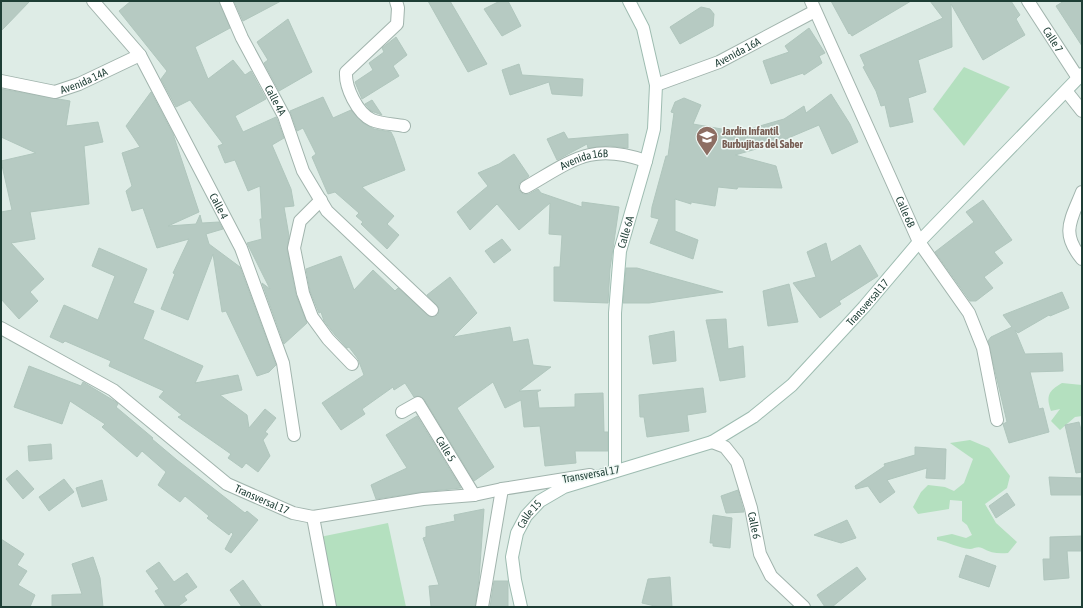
<svg xmlns="http://www.w3.org/2000/svg" width="1083" height="608" viewBox="0 0 1083 608" font-family="'Asap Condensed',sans-serif">
	<style>
		.green { fill: #b4e0bf }
		.building { fill: #b6cac2; stroke: #b0c6bd }
		.lines { fill: none; stroke-linecap: round; stroke-linejoin: round }
		.street-casing { stroke: #a1b4ad; stroke-width: 14 }
		.secondary-casing { stroke: #9ebcb1; stroke-width: 14 }
		.street { stroke: #fff; stroke-width: 12 }
		.secondary { stroke: #fff; stroke-width: 12 }
		.labels { text-anchor: middle; stroke-width: 3; stroke-linejoin: round; paint-order: stroke }
		.street-label { font-size: 11px; fill: #1e3e35; stroke: #eff8f4 }
		.education-label { font-size: 11px; font-weight: bold; fill: #785e54; stroke: #eff8f4; text-anchor: start }
	</style>
	<rect width="100%" height="100%" fill="#deece6"/>
	<!-- green -->
	<g class="green">
		<polygon points="964,67 1010,87 964,146 933,109"/>
		<path d="M 1062,383 L 1082,385 L 1082,416 L 1075,417 L 1060,430 L 1051,421 L 1060,409 L 1051,411 C 1046,396 1048,391 1062,383 Z"/>
		<path d="M 970,440 L 989,448 L 1010,476 L 1007,488 L 985,504 L 996,523 L 1017,542 L 1008,553 C 998,554 991,553 982,548 C 977,546 974,549 970,549 C 959,548 948,542 937,540 L 937,537 L 952,534 L 966,538 L 972,535 L 967,525 L 962,521 L 962,501 L 950,500 L 949,509 L 918,514 L 913,507 L 921,492 L 928,485 L 945,487 L 954,491 L 964,483 L 973,459 L 950,443 Z"/>
		<polygon points="388,523 406,607 334,607 320,537"/>
	</g>
	<!-- building -->
	<g class="building">
		<polygon points="1,1 30,1 1,31"/>
		<polygon points="131,1 219,1 230,28 195,47 208,79 233,60 245,75 251,71 266,99 235,116 243,132 276,117 277,119 284,138 272,145 291,189 294,206 284,207 289,236 287,249 296,295 307,323 284,344 262,283 270,289 247,243 262,239 260,219 262,219 260,186 248,191 235,160 225,163 218,146 223,144 190,100 176,107 161,79 167,71 119,11"/>
		<polygon points="234,1 281,1 243,21"/>
		<polygon points="428,1 450,1 487,64 468,72"/>
		<polygon points="500,1 508,1 521,26 502,36 484,9"/>
		<polygon points="831,1 911,1 852,36 850,33 849,34"/>
		<polygon points="930,1 1011,1 1020,15 1016,19 1025,35 983,60 951,4 952,47 918,60 926,92 908,98 913,122 890,127 885,105 881,106 876,91 863,67 865,66 860,55 943,18"/>
		<polygon points="1064,1 1082,1 1082,46 1056,6"/>
		<polygon points="701,7 710,9 714,14 713,26 680,44 670,27"/>
		<polygon points="288,19 312,72 279,91 264,63 268,60 257,42"/>
		<polygon points="809,28 825,53 819,56 822,63 804,75 803,73 771,84 763,61 789,52 785,46"/>
		<polygon points="396,37 407,55 393,66 399,76 362,99 355,82 373,70 369,63 384,52 382,48"/>
		<polygon points="519,64 522,75 583,79 582,96 552,94 549,82 510,95 502,70"/>
		<polygon points="1,89 70,101 66,126 98,122 103,142 84,146 89,204 30,212 35,239 11,243 44,279 30,292 38,301 19,319 1,299 1,212 12,210 1,161 36,153 1,137"/>
		<polygon points="151,92 173,134 199,212 168,226 196,224 200,215 202,223 219,222 223,229 206,234 209,244 240,267 276,365 269,372 257,376 226,311 222,312 213,254 188,320 161,309 175,274 173,273 189,239 157,248 143,208 132,211 126,191 132,186 122,153 140,147 126,126"/>
		<polygon points="831,94 850,124 858,142 832,154 819,125 774,144 735,155 776,166 782,188 738,187 737,189 718,187 715,206 691,202 691,204 675,199 675,231 698,240 693,259 650,243 659,219 651,217 652,207 666,156 668,156 674,113 671,112 675,102 684,98 701,105 693,124 739,132 784,119 804,106 806,113"/>
		<polygon points="323,97 333,118 351,110 363,123 374,129 391,132 394,138 405,170 362,187 394,216 387,224 399,235 387,249 361,224 363,222 356,216 359,213 335,192 328,194 312,157 316,154 303,128 297,131 290,111"/>
		<polygon points="372,100 382,115 371,111 365,104"/>
		<polygon points="564,132 568,139 628,134 628,148 610,146 588,148 587,144 557,160 547,139"/>
		<polygon points="514,154 529,176 519,184 519,190 523,194 529,194 538,189 541,193 582,207 582,202 619,207 610,269 608,303 554,301 554,267 560,267 562,235 549,234 550,203 519,230 497,204 470,230 457,212 488,186 478,173 499,164"/>
		<polygon points="983,200 1012,240 994,252 1003,263 984,277 993,288 976,301 970,301 935,252 974,222 966,212"/>
		<polygon points="502,239 511,250 494,263 485,251"/>
		<polygon points="826,243 831,262 860,245 878,276 839,301 841,304 820,318 793,283 816,277 807,252"/>
		<polygon points="99,248 147,269 133,303 154,311 143,339 203,366 195,383 238,375 242,390 220,395 247,415 249,428 265,409 276,418 265,432 268,434 263,440 270,456 258,472 246,463 242,468 228,458 231,454 178,417 182,415 159,397 164,391 109,366 111,361 65,341 63,343 50,337 64,305 98,320 115,276 92,266"/>
		<polygon points="341,256 354,290 373,270 395,291 398,288 431,317 438,315 439,308 427,295 450,277 477,313 453,337 510,327 513,342 528,339 533,365 551,367 519,391 541,390 537,392 539,408 575,407 575,394 603,393 604,432 608,432 608,451 575,451 576,463 545,466 540,426 524,427 521,400 505,408 493,382 457,408 494,467 474,481 424,399 418,396 414,397 405,383 394,390 393,387 362,409 365,414 341,430 322,403 364,375 358,359 349,347 347,348 335,335 324,321 321,312 319,313 310,291 306,269"/>
		<polygon points="626,268 637,268 723,292 649,303 623,303"/>
		<polygon points="789,284 798,322 768,326 763,291"/>
		<polygon points="1062,292 1069,308 1050,316 1049,315 1018,333 1015,330 1025,354 1062,353 1063,371 1030,372 1039,409 1043,408 1049,432 1009,443 1003,424 1007,422 988,341 991,337 1012,327 1003,315"/>
		<polygon points="726,319 728,349 743,346 745,377 720,381 706,320"/>
		<polygon points="674,331 676,361 653,364 649,336"/>
		<polygon points="29,366 81,386 83,382 116,402 118,404 116,407 153,438 152,439 177,460 245,513 247,511 258,520 231,553 225,549 233,534 231,532 229,535 207,518 209,516 185,496 180,502 158,485 166,472 142,451 137,457 102,427 105,424 70,401 62,424 14,407"/>
		<polygon points="703,388 706,412 687,415 689,431 647,437 644,417 640,417 639,395"/>
		<polygon points="417,416 461,488 422,492 376,499 371,485 407,468 386,435"/>
		<polygon points="1079,422 1082,434 1082,472 1076,473 1065,425"/>
		<polygon points="51,444 52,459 29,461 28,446"/>
		<polygon points="915,447 946,449 945,479 926,478 927,468 887,480 895,492 880,503 868,486 856,489 855,486 885,466 884,464 915,455"/>
		<polygon points="17,470 34,489 23,499 6,479"/>
		<polygon points="1049,477 1082,478 1082,495 1051,495"/>
		<polygon points="64,479 74,492 49,511 39,497"/>
		<polygon points="102,480 107,500 82,507 76,488"/>
		<polygon points="738,490 744,512 726,513 721,496"/>
		<polygon points="1007,493 1015,505 996,518 989,506"/>
		<polygon points="484,509 479,579 475,607 431,607 429,586 439,585 423,538 426,537 426,527 455,521 454,515"/>
		<polygon points="713,515 732,518 730,548 713,546 713,543 710,543"/>
		<polygon points="847,520 856,538 841,543 814,535"/>
		<polygon points="1082,536 1082,551 1067,551 1069,578 1044,580 1043,559 1050,559 1050,537"/>
		<polygon points="1,539 24,554 17,565 27,571 18,585 35,595 30,607 1,607"/>
		<polygon points="966,555 996,566 989,587 959,577"/>
		<polygon points="93,557 100,578 103,607 52,607 52,595 82,594 72,564"/>
		<polygon points="159,562 174,582 187,573 197,587 184,596 187,600 177,607 166,607 155,591 159,589 146,571"/>
		<polygon points="857,567 866,579 832,607 825,607 817,595"/>
		<polygon points="670,577 672,607 659,607 642,603 648,579"/>
		<polygon points="243,580 262,607 242,607 230,590"/>
		<polygon points="494,581 508,581 508,607 490,607"/>
	</g>
	<g class="lines">
		<!-- street casing -->
		<g class="street-casing">
			<g id="street">
				<path id="s1" d="M 93,1 L 140,55 L 241,248 L 283,363 L 294,435"/>
				<path id="s2" d="M 226,1 L 242,38 L 284,116 L 303,171 L 327,211 L 432,310"/>
				<path d="M 396,1 L 398,8 L 397,24 L 346,72 C 345,87 357,113 372,120 C 381,124 394,124 404,126"/>
				<path id="s3" d="M 811,1 L 919,242 L 969,313 L 983,348 L 997,420"/>
				<path id="s4" d="M 1028,1 L 1078,78"/>
				<path id="s5" d="M 1,81 L 55,92 L 79,84 L 140,55"/>
				<path id="s6" d="M 656,85 L 719,62 L 815,11"/>
				<polyline points="1067,92 1082,111"/>
				<path id="s7" d="M 526,187 C 573,160 591,142 646,161"/>
				<path d="M 1082,192 C 1071,220 1060,233 1082,259"/>
				<polyline points="321,200 300,221 294,248 303,293 312,317 328,339 352,364"/>
				<path id="s8" d="M 1,328 L 113,390 L 227,484 L 293,513 L 313,517 L 423,499 L 474,495 L 502,489 L 590,475"/>
				<path id="s9" d="M 402,412 L 418,403 L 474,495"/>
				<path id="s10" d="M 712,442 L 725,447 L 737,462 L 751,508 L 760,554 L 771,576 L 804,607"/>
				<polyline points="313,517 330,607"/>
				<polyline points="482,607 502,489"/>
			</g>
		</g>
		<!-- secondary casing -->
		<g class="secondary-casing">
			<g id="secondary">
				<path id="s11" d="M 615,471 L 615,313 L 620,251 L 646,161 L 654,129 L 656,85 L 643,28 L 629,1"/>
				<path id="s12" d="M 521,607 L 515,580 L 512,557 L 517,533 L 526,516 L 540,501 L 564,487 L 712,442 L 753,417 L 792,385 L 864,307 L 919,242 L 1082,74"/>
			</g>
		</g>
		<!-- street -->
		<use href="#street" class="street"/>
		<!-- secondary -->
		<use href="#secondary" class="secondary"/>
	</g>
	<!-- icons -->
	<defs>
		<g id="school-pin" transform="scale(1.15)"><path d="M0 17L-7.5 6A9.5 9.5 0 1 1 7.5 6Z" fill="#8d6e63" stroke="#eff8f4"/><path d="M0-5L7-2L0 1L-7-2ZM-4 1L0 2.5L4 1V4Q0 6-4 4Z" fill="#fff"/></g>
	</defs>
	<g fill-rule="evenodd">
		<use href="#school-pin" x="707" y="137"/>
	</g>
	<g class="labels">
		<!-- street labels -->
		<g class="street-label">
			<text dy="4" stroke="none"><textPath href="#s4" startOffset="46">Calle 7</textPath></text>
			<text dy="4" stroke="none"><textPath href="#s6" startOffset="88">Avenida 16A</textPath></text>
			<text dy="4" stroke="none"><textPath href="#s5" startOffset="86">Avenida 14A</textPath></text>
			<text dy="4" stroke="none"><textPath href="#s2" startOffset="111">Calle 4A</textPath></text>
			<text dy="4" stroke="none"><textPath href="#s7" startOffset="65">Avenida 16B</textPath></text>
			<text dy="4" stroke="none"><textPath href="#s1" startOffset="242">Calle 4</textPath></text>
			<text dy="4" stroke="none"><textPath href="#s3" startOffset="231">Calle 6B</textPath></text>
			<text dy="4" stroke="none"><textPath href="#s11" startOffset="240">Calle 6A</textPath></text>
			<text dy="4" stroke="none"><textPath href="#s12" startOffset="508">Transversal 17</textPath></text>
			<text dy="4" stroke="none"><textPath href="#s9" startOffset="72">Calle 5</textPath></text>
			<text transform="translate(591 474) rotate(-10)" y="4">Transversal 17</text>
			<text dy="4" stroke="none"><textPath href="#s8" startOffset="314">Transversal 17</textPath></text>
			<text dy="4" stroke="none"><textPath href="#s12" startOffset="98">Calle 15</textPath></text>
			<text dy="4" stroke="none"><textPath href="#s10" startOffset="99">Calle 6</textPath></text>
		</g>
		<!-- education labels -->
		<g class="education-label">
			<text x="722" y="135">Jardín Infantil<tspan x="722" dy="13">Burbujitas del Saber</tspan></text>
		</g>
	</g>
	<!-- border -->
	<rect width="1083" height="608" fill="none" stroke="#1e3e35" stroke-width="4"/>
</svg>
